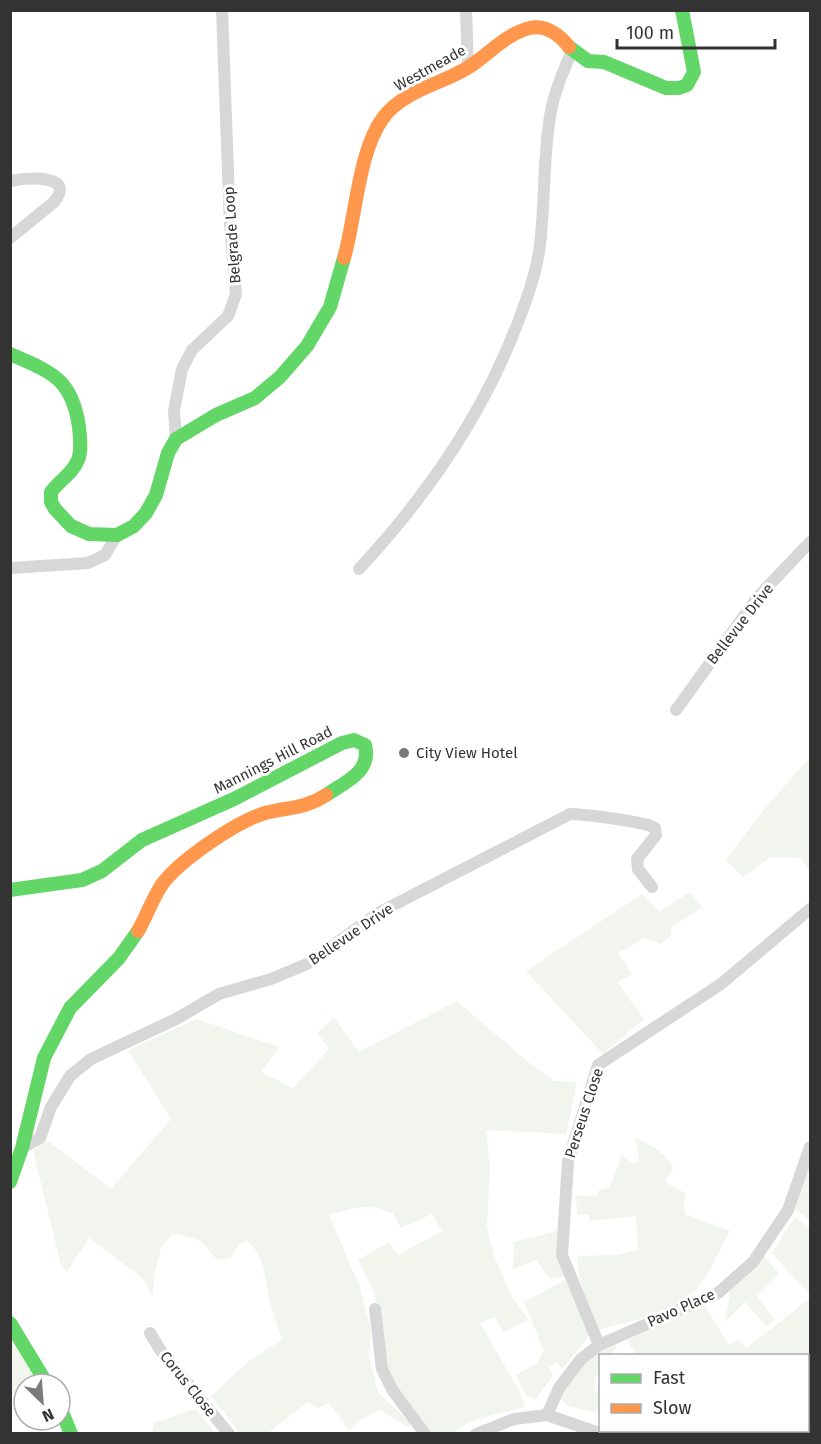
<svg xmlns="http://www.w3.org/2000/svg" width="821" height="1444" viewBox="0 0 821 1444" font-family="'Fira Sans',sans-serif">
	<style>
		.green { fill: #f1f5ed }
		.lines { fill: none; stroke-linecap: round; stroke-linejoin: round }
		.street { stroke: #d7d7d7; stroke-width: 12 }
		.fast { stroke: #63d668; stroke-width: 14 }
		.slow { stroke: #ff974d; stroke-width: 14 }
		.poi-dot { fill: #7a7a7a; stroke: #fff; stroke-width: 2 }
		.labels { text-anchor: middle; stroke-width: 6; stroke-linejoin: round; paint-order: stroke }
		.street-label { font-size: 15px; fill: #333; stroke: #fff }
		.poi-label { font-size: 15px; fill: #333; stroke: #fff; text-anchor: start }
	</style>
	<rect width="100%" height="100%" fill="#fff"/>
	<!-- green -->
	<g class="green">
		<polygon points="810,757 810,871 800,858 771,857 743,877 726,860 761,813"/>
		<polygon points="690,892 702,907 672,927 670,936 661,944 644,938 618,953 632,974 617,982 644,1019 603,1054 526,971 642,894 659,912"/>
		<path d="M 457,1001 L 528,1062 L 554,1081 L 577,1082 L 566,1134 L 486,1130 L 490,1168 L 487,1227 L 495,1258 L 511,1295 L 529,1320 L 504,1332 L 495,1317 L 480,1323 L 520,1392 L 525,1407 L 470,1421 L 454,1433 L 429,1433 L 405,1401 L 387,1366 L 380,1316 L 374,1292 L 358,1260 L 389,1242 L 398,1255 L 442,1231 L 432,1214 L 401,1228 L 393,1213 C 386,1212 381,1208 374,1207 C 361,1205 342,1211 329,1215 L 360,1287 L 371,1330 L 369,1357 L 378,1392 L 409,1422 L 412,1429 L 380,1410 L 363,1419 L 349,1431 L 329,1403 L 318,1408 L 308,1402 L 268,1433 L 240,1433 L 211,1396 L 250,1360 L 282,1340 C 278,1326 272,1312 269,1298 C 264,1276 266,1258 247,1241 L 239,1244 L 230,1258 L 217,1260 L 201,1241 L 173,1233 L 161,1248 L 154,1276 L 153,1296 L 142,1278 L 89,1238 L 67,1272 L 61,1266 L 33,1150 L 48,1141 L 111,1189 L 171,1119 L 128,1050 L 197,1019 L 279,1047 L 261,1072 L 293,1088 L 329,1049 L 317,1033 L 334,1018 L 359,1052 Z"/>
		<path d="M 635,1138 C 650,1144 666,1153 673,1168 L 665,1182 L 685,1193 L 684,1205 L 685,1214 L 730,1231 C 720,1249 712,1268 700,1285 C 681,1312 630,1322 599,1329 C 591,1309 575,1277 578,1256 L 617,1255 L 638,1250 L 636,1216 L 590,1221 L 589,1214 L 578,1215 L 575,1195 L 597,1197 L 599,1190 L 610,1187 L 622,1155 L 633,1164 L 639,1160 Z"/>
		<polygon points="810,1162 810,1220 795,1209"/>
		<polygon points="795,1217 810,1228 810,1295 772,1253"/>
		<polygon points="557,1231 557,1255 565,1276 550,1279 536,1260 513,1269 514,1242"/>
		<polygon points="764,1256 779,1274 757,1296 775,1320 766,1326 745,1302 725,1322 731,1287"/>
		<polygon points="565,1280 579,1305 590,1331 587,1339 562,1369 557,1362 549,1367 553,1375 535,1400 525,1394 516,1375 537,1363 544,1351 524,1302"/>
		<polygon points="810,1298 810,1362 808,1365 808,1356 636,1355 627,1340 704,1305 729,1345 738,1339 747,1348"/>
		<polygon points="15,1342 39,1384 24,1384 24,1392 22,1388 11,1394 10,1346"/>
		<polygon points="614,1342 617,1346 611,1355 600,1356 600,1374 597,1374 594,1391 600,1392 600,1402 596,1413 568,1406 559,1398 579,1365"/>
		<polygon points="195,1409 216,1433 152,1433 154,1423"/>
	</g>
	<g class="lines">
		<!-- street -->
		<g class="street">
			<polyline points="466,10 468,68"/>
			<path d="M 10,181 C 25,178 77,173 54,202 L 10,238"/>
			<polyline points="176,439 174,411 182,369 192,350 228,316 236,294 230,225 222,10"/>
			<polyline points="10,568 88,563 105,555 117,535"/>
			<path d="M 359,569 C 426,497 483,415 518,322 C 527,299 535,277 539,252 C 546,206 542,158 551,111 C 555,90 563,71 572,51"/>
			<polyline points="676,710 757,598 810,542"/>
			<path d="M 22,1148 L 40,1138 L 51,1107 L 70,1076 L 91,1059 L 176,1019 L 219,994 L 271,979 L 307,964 L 378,913 L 570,814 C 584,814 647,822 655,828 L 656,835 L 637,859 L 638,869 L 652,887"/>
			<polyline points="375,1309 382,1369 393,1391 425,1434"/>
			<polyline points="150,1333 161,1351 229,1434"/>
			<polyline points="599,1345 562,1255 568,1161 598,1065 721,984 810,909"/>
			<polyline points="547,1415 559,1388 581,1359 599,1345 718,1293 753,1262 788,1210 810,1147"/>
			<polyline points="476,1434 514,1419 547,1415 602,1434"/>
		</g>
		<!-- fast -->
		<g class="fast">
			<polyline points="569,47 588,61 604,62 666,88 679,88 687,85 694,72 682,10"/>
			<path d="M 10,354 C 51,372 72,378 79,427 C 80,438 82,450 78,460 C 73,473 59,481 51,492 L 51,502 L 55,509 L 71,526 L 89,534 L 117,535 L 134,526 L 146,513 L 156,495 L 168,453 L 176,439 L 216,415 L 255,398 L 280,377 L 307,346 L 330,307 L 344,258"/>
			<path d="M 10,890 L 82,880 L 102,871 L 142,840 L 234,799 L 342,743 L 354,740 L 365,745 C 372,772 345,782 326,795"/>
			<polyline points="10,1182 22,1148 44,1058 70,1008 119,958 138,931"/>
			<polyline points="10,1323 47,1384"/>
			<polyline points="60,1407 71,1434"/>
		</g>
		<!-- slow -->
		<g class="slow">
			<path d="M 344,258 C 356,217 358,152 383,118 C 402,91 442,84 469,67 C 488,55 507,33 530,28 C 545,24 560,35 569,47"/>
			<path d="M 138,931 C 146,917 152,900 161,886 C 178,861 236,822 265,813 C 288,807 305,809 326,795"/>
		</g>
	</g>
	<!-- markers -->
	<circle class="poi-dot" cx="404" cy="753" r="6"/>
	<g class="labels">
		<!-- street labels -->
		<g class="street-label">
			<text transform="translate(430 68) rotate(-29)" y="5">Westmeade</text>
			<text transform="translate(232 235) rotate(-94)" y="5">Belgrade Loop</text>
			<text transform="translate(740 624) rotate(-52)" y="5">Bellevue Drive</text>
			<text transform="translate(273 760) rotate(-27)" y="5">Mannings Hill Road</text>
			<text transform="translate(351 934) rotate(-34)" y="5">Bellevue Drive</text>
			<text transform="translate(584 1113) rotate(-72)" y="5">Perseus Close</text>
			<text transform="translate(681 1308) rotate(-24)" y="5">Pavo Place</text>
			<text transform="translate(188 1384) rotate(51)" y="5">Corus Close</text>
		</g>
		<!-- poi labels -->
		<g class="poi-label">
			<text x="416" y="758">City View Hotel</text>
		</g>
	</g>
	<!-- border -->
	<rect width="821" height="1444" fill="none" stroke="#333333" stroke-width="24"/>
	<!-- legend -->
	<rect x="599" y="1354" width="210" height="78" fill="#ffffff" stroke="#adadad" stroke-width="1.5"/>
	<rect x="611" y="1374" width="30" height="9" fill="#63d668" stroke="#adadad" stroke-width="1.5"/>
	<text x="653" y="1384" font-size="18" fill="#333333">Fast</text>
	<rect x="611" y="1404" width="30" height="9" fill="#ff974d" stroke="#adadad" stroke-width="1.5"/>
	<text x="653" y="1414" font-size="18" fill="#333333">Slow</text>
	<!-- north arrow -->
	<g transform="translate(42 1402) rotate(155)"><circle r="28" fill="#ffffff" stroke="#adadad" stroke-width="1.5"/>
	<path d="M0-4.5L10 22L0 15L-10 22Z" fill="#7a7a7a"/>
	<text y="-9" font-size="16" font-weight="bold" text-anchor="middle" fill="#333333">N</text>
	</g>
	<!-- scale -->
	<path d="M617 39v9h158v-9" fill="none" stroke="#333333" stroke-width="3"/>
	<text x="626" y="39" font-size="18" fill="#333333" stroke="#ffffff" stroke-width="4.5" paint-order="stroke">100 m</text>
</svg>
